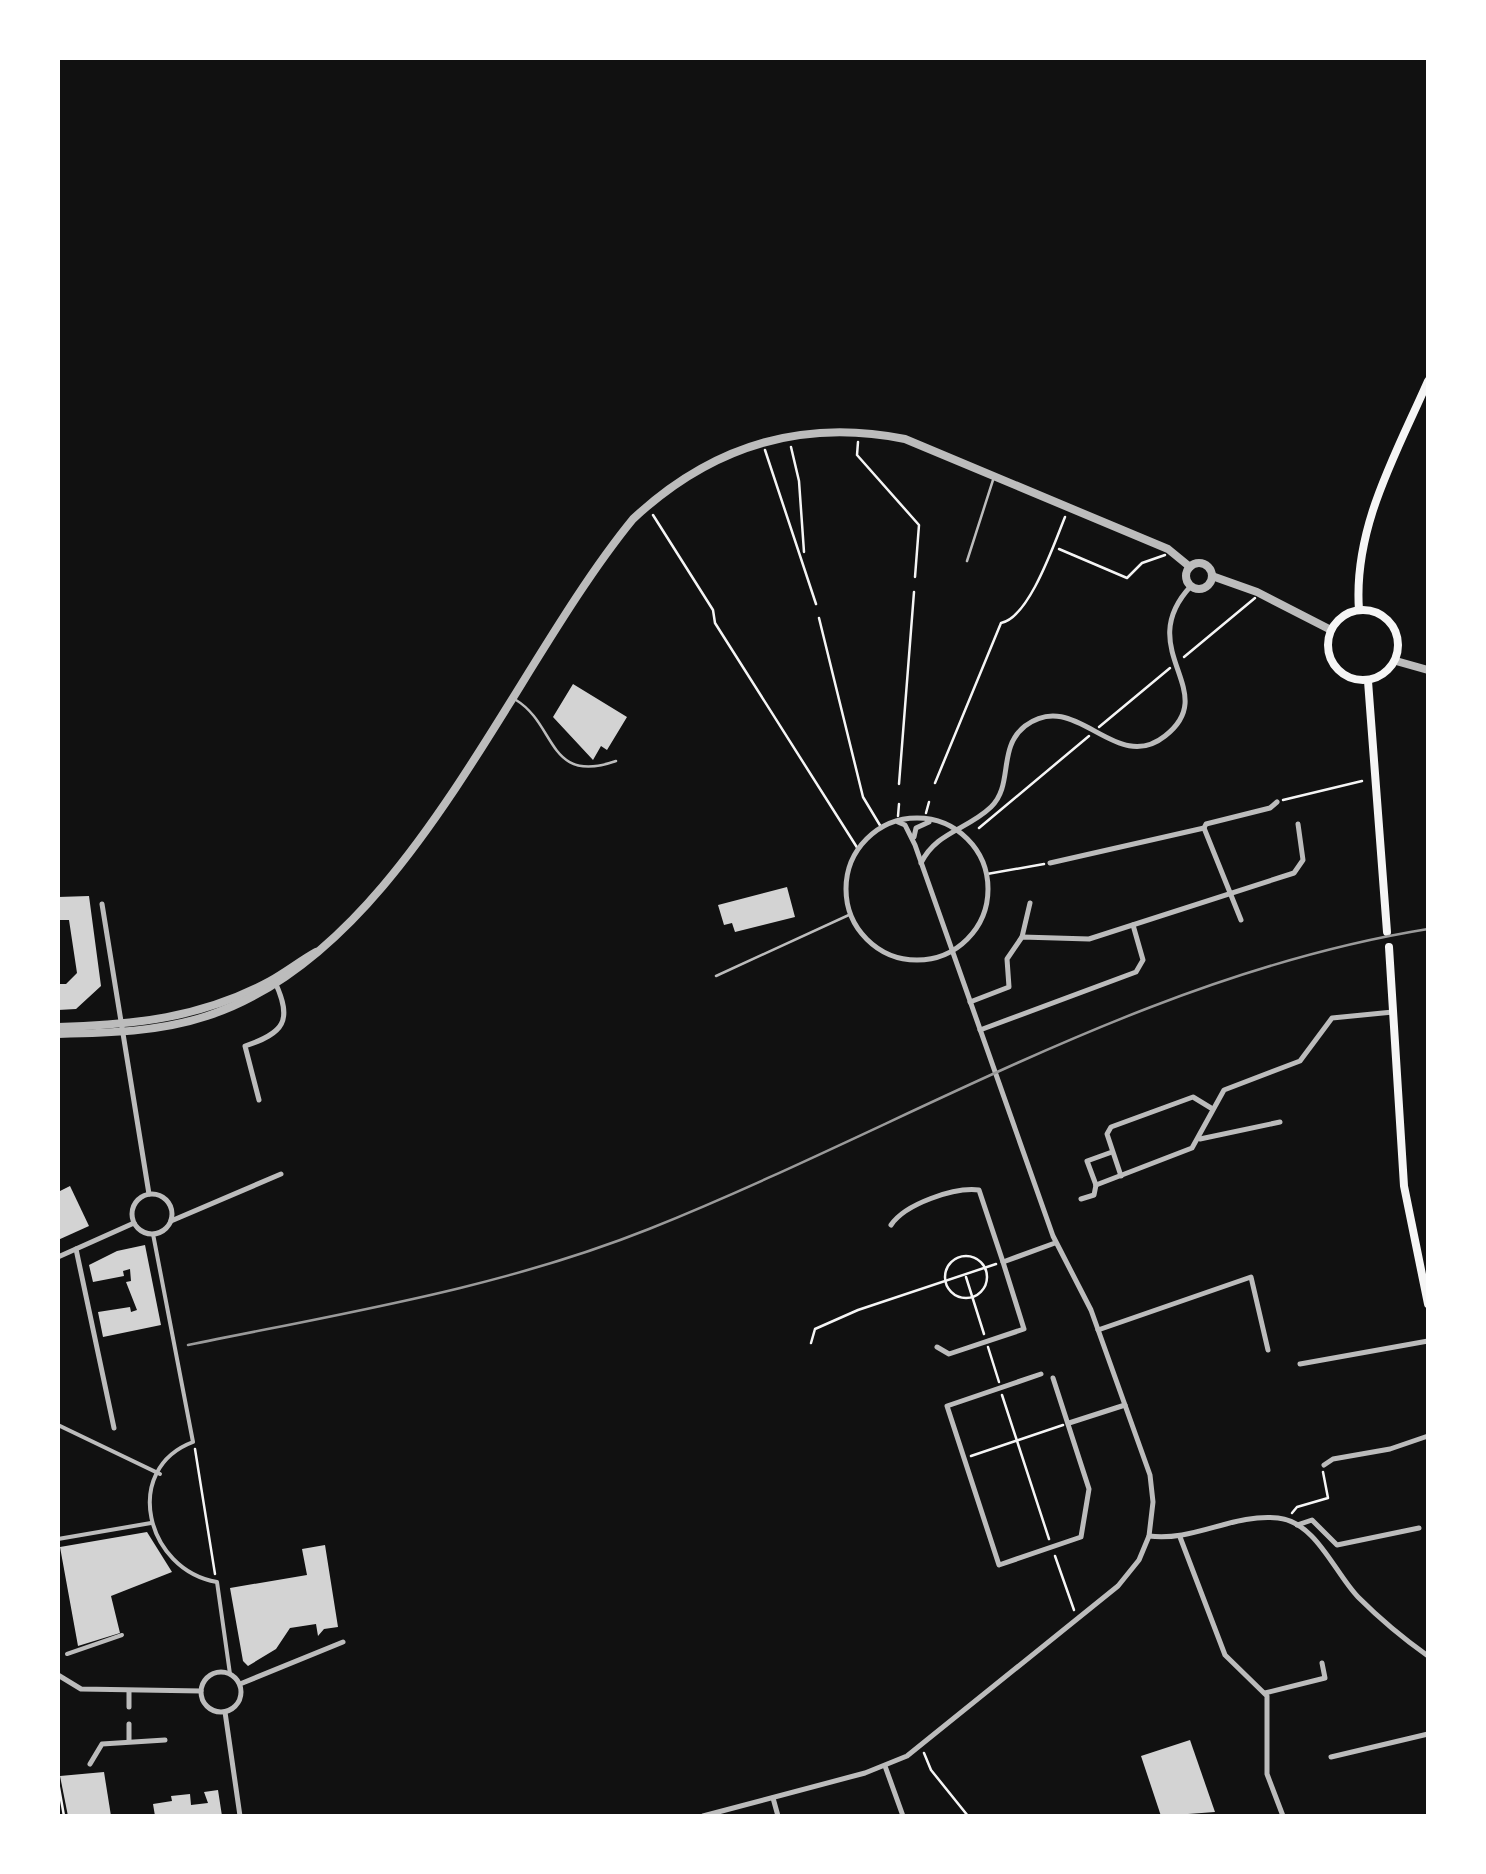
<svg xmlns="http://www.w3.org/2000/svg" width="1486" height="1874" viewBox="0 0 1486 1874" font-family="Signika,sans-serif">
	<style>
		.building { fill: #d3d3d3 }
		.lines { fill: none; stroke-linecap: round; stroke-linejoin: round }
		.path { stroke: #f5f5f5; stroke-width: 2.5 }
		.service { stroke: #bcbcbc; stroke-width: 2.5 }
		.pedestrian { stroke: #bcbcbc; stroke-width: 4 }
		.minor { stroke: #bcbcbc; stroke-width: 5 }
		.tertiary { stroke: #bcbcbc; stroke-width: 8 }
		.secondary { stroke: #f5f5f5; stroke-width: 8 }
		.rail { stroke: #9a9a9a; stroke-width: 2.5 }
	</style>
	<rect width="100%" height="100%" fill="#111"/>
	<!-- building -->
	<g class="building">
		<polygon points="573,684 627,717 607,750 601,746 593,760 553,717"/>
		<polygon points="787,887 795,917 735,932 732,923 724,925 718,905"/>
		<polygon points="89,896 101,986 76,1009 58,1010 58,984 66,984 77,973 69,920 58,920 58,897"/>
		<polygon points="70,1186 89,1226 58,1240 58,1192"/>
		<polygon points="145,1245 161,1325 103,1337 98,1312 130,1307 131,1312 137,1310 126,1282 131,1281 130,1269 123,1271 124,1276 93,1282 89,1265 117,1251"/>
		<polygon points="147,1532 172,1572 111,1596 120,1633 78,1646 60,1547"/>
		<polygon points="325,1545 338,1627 324,1629 318,1636 316,1624 290,1628 276,1649 248,1666 243,1661 230,1588 307,1575 302,1549"/>
		<polygon points="1190,1740 1215,1812 1161,1816 1141,1756"/>
		<polygon points="104,1772 111,1816 68,1816 60,1776"/>
		<polygon points="218,1790 222,1816 155,1816 153,1804 172,1801 171,1796 190,1794 191,1805 208,1803 204,1792"/>
	</g>
	<g class="lines">
		<!-- path -->
		<g class="path">
			<polyline points="858,442 857,455 919,525 915,577"/>
			<polyline points="791,447 799,481 804,552"/>
			<polyline points="765,450 816,604"/>
			<polyline points="653,515 713,610 715,623 858,849"/>
			<polyline points="1059,549 1127,578 1142,563 1165,555"/>
			<polyline points="819,618 863,797 881,827"/>
			<polyline points="1184,657 1255,598"/>
			<polyline points="1099,727 1170,668"/>
			<path d="M 935,783 L 1001,623 C 1029,618 1054,544 1065,517"/>
			<polyline points="899,784 914,592"/>
			<polyline points="1283,800 1362,781"/>
			<polyline points="926,813 929,802"/>
			<polyline points="898,816 899,804"/>
			<polyline points="979,828 1089,736"/>
			<polyline points="987,874 1044,864"/>
			<circle cx="966" cy="1277" r="21"/>
			<polyline points="966,1277 984,1334"/>
			<polyline points="811,1343 815,1329 858,1310 996,1264"/>
			<polyline points="988,1347 999,1382"/>
			<polyline points="1002,1395 1049,1539"/>
			<polyline points="195,1449 215,1574"/>
			<polyline points="971,1456 1063,1425"/>
			<polyline points="1292,1513 1297,1507 1328,1498 1323,1472"/>
			<polyline points="1055,1556 1074,1610"/>
			<polyline points="924,1753 931,1770 968,1816"/>
			<polyline points="58,1782 64,1816"/>
		</g>
		<!-- service -->
		<g class="service">
			<polyline points="967,561 993,480"/>
			<path d="M 516,700 C 557,725 547,785 616,761"/>
			<polyline points="716,976 851,914"/>
		</g>
		<!-- pedestrian -->
		<g class="pedestrian">
			<path d="M 153,1234 L 193,1442 C 121,1469 146,1570 217,1582 L 230,1674"/>
			<polyline points="58,1425 160,1474"/>
			<polyline points="58,1539 151,1523"/>
			<polyline points="67,1654 122,1635"/>
		</g>
		<!-- minor -->
		<g class="minor">
			<circle cx="917" cy="889" r="71"/>
			<polyline points="1204,828 1241,920"/>
			<polyline points="914,837 916,828 929,822"/>
			<path d="M 921,863 C 936,832 967,830 991,807 C 1014,785 997,748 1025,726 C 1076,687 1115,776 1165,736 C 1223,691 1131,650 1191,586"/>
			<polyline points="1050,863 1204,828 1206,824 1270,808 1277,802"/>
			<polyline points="102,904 149,1194"/>
			<polyline points="1022,937 1030,903"/>
			<polyline points="970,1002 1009,987 1007,959 1022,937 1089,939 1294,873 1303,860 1298,824"/>
			<polyline points="980,1030 1136,972 1143,960 1133,925"/>
			<path d="M 259,1100 L 245,1046 C 284,1033 293,1021 275,982"/>
			<polyline points="1200,1139 1280,1122"/>
			<polyline points="1121,1176 1107,1134 1111,1127 1193,1097 1211,1108"/>
			<polyline points="1096,1185 1192,1148 1224,1090 1300,1061 1332,1018 1393,1012"/>
			<polyline points="1096,1185 1087,1161 1112,1152"/>
			<circle cx="152" cy="1214" r="20"/>
			<polyline points="1081,1199 1094,1195 1096,1185"/>
			<polyline points="171,1221 281,1174"/>
			<path d="M 891,1225 C 905,1204 954,1187 979,1190 L 1003,1262"/>
			<polyline points="76,1249 114,1428"/>
			<polyline points="58,1257 134,1223"/>
			<polyline points="1098,1330 1251,1277 1268,1350"/>
			<polyline points="937,1347 949,1354 1024,1329 1003,1262 1055,1243"/>
			<polyline points="1300,1364 1428,1341"/>
			<polyline points="1041,1374 947,1406 999,1565 1081,1537 1089,1489 1053,1378"/>
			<polyline points="1069,1423 1125,1405"/>
			<polyline points="1324,1465 1333,1459 1390,1449 1428,1436"/>
			<polyline points="1297,1525 1312,1520 1337,1545 1419,1528"/>
			<path d="M 1149,1536 C 1193,1542 1234,1513 1278,1518 C 1316,1522 1334,1572 1358,1597 C 1379,1618 1404,1639 1428,1656"/>
			<polyline points="1180,1537 1225,1655 1267,1696 1267,1774 1283,1816"/>
			<circle cx="221" cy="1692" r="20"/>
			<polyline points="58,1675 81,1689 201,1691"/>
			<polyline points="240,1684 343,1642"/>
			<polyline points="129,1692 129,1707"/>
			<polyline points="1265,1693 1325,1678 1322,1663"/>
			<polyline points="225,1712 240,1816"/>
			<polyline points="129,1724 129,1741"/>
			<polyline points="1331,1757 1428,1734"/>
			<polyline points="90,1764 102,1744 165,1740"/>
			<polyline points="885,1766 903,1816"/>
			<polyline points="773,1798 778,1816"/>
			<polyline points="703,1816 865,1773 907,1756 1118,1586 1139,1560 1149,1536 1153,1502 1150,1475 1091,1310 1053,1236 915,845 905,825 898,822"/>
		</g>
		<!-- tertiary -->
		<g class="tertiary">
			<circle cx="1199" cy="576" r="13"/>
			<polyline points="1212,576 1257,592 1331,630"/>
			<polyline points="1396,661 1428,670"/>
			<path d="M 58,1027 C 133,1025 202,1018 270,981 C 286,972 300,961 316,952"/>
			<path d="M 58,1034 C 108,1033 159,1032 207,1016 C 404,952 507,673 633,519 C 710,447 801,418 905,439 L 1168,549 L 1190,567"/>
		</g>
		<!-- secondary -->
		<g class="secondary">
			<circle cx="1363" cy="645" r="35"/>
			<path d="M 1359,610 C 1353,528 1396,454 1428,381"/>
			<polyline points="1368,681 1387,932"/>
			<polyline points="1389,947 1404,1186 1428,1304"/>
		</g>
		<!-- rail -->
		<path class="rail" d="M 188,1345 C 344,1313 501,1288 649,1229 C 908,1125 1149,974 1428,929"/>
	</g>
	<!-- border -->
	<rect width="1486" height="1874" fill="none" stroke="#ffffff" stroke-width="120"/>
</svg>
